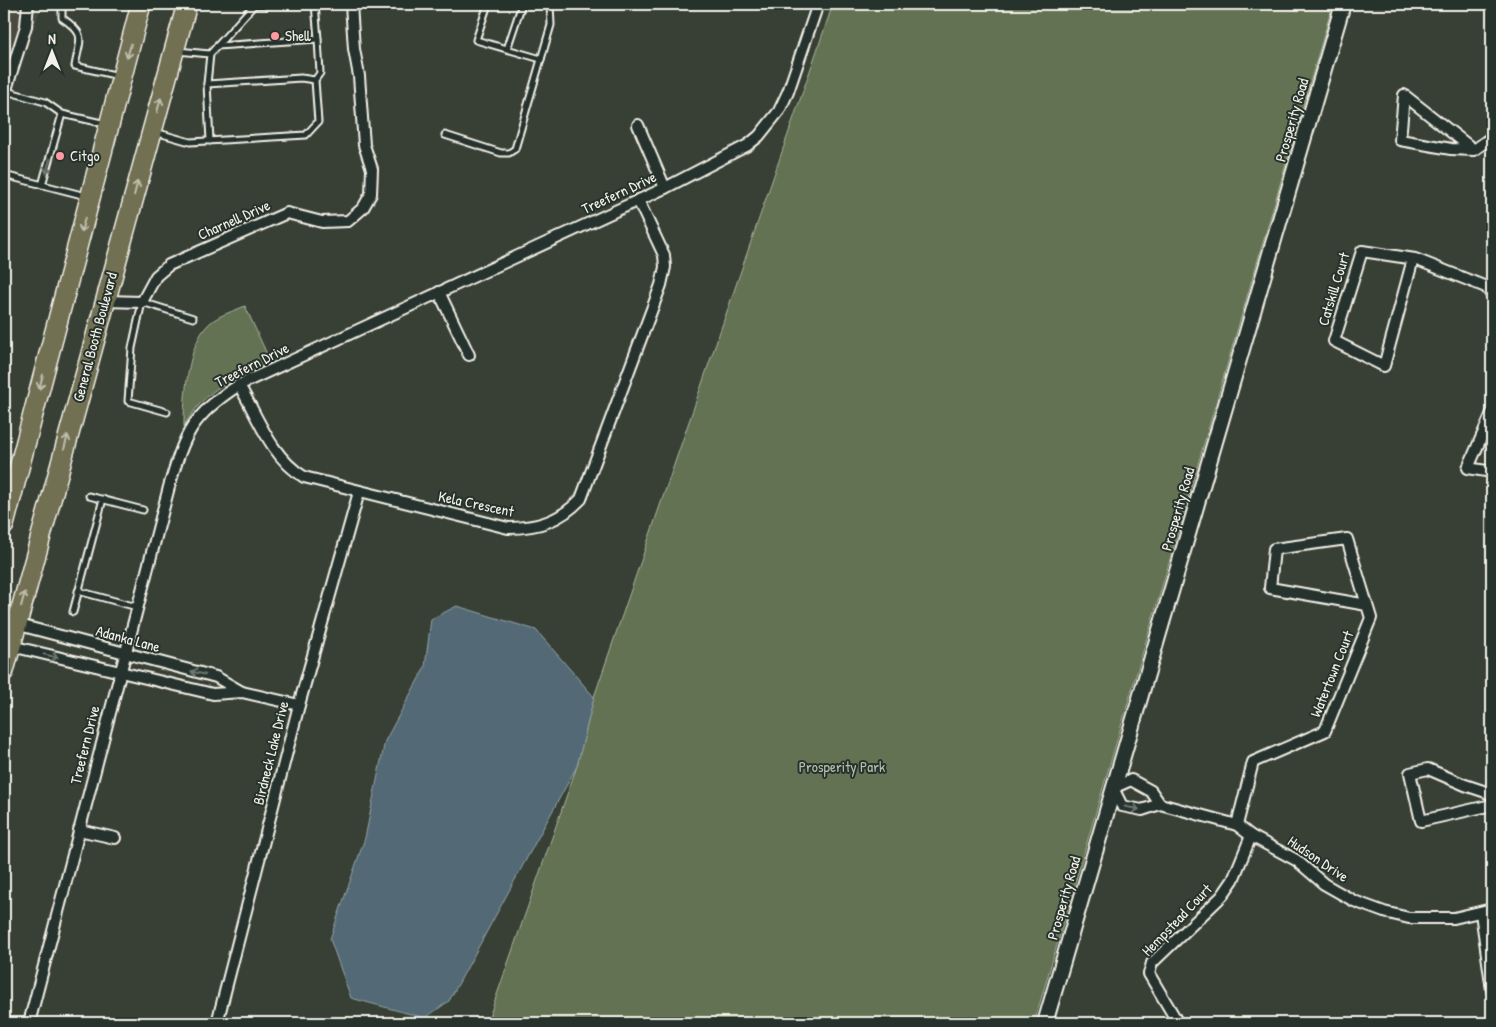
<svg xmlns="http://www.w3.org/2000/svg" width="1496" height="1027" viewBox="0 0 1496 1027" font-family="'Patrick Hand',sans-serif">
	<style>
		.built { fill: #484c3f }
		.green { fill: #647253; stroke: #acb29e }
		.water { fill: #526b76; stroke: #93a1a4 }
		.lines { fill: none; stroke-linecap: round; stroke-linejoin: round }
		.lane-casing { stroke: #f4f1e8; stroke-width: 9 }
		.street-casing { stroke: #f4f1e8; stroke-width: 14 }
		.secondary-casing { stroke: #f4f1e8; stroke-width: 18 }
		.highway-casing { stroke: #f4f1e8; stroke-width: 22 }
		.lane { stroke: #26332d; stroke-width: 5 }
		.street { stroke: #26332d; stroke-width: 10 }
		.secondary { stroke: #26332d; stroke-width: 14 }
		.highway { stroke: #716f52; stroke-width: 19 }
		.oneway { stroke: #c0bdac }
		.oneway2 { stroke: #6e766e }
		.poi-dot { fill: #ff9aa2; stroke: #26332d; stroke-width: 2 }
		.labels { text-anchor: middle; stroke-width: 4; stroke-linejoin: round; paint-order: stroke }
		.poi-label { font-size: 15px; fill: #f4f1e8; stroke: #26332d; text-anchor: start }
		.street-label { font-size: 15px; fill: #f4f1e8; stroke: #26332d }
		.park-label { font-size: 15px; fill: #babeac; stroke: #26332d }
	</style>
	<rect width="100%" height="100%" fill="#384036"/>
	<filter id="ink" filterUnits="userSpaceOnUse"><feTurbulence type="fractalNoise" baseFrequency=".02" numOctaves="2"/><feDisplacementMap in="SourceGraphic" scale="10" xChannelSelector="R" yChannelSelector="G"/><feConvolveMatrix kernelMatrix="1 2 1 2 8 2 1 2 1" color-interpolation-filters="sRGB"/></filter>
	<g filter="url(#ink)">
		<!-- built -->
		<polygon class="built" points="4,4 42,4 4,114"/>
		<!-- green -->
		<g class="green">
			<polygon points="833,4 1333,4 1034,1023 487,1023 577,766 594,697"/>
			<path d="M 245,306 L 271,363 C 231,379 207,387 184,426 C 184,397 187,343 210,323 C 219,315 234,311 245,306 Z"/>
		</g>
		<!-- water -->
		<polygon class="water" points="457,606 536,630 594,697 577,766 449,1001 425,1018 351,998 330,939 365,838 385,741 425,667 431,619"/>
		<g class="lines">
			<!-- lane casing -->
			<g class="lane-casing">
				<g id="lane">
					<path d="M 62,4 L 62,18 C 87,35 80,38 75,66 L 119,76"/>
					<polyline points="488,4 476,40 541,59"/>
					<polyline points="217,46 318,39 315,4"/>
					<polyline points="507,49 522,4"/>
					<polyline points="177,51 210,54 254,5 273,4"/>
					<polyline points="210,54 207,84 210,141"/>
					<polyline points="207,84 301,78 315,80"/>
					<polyline points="6,91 45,102 62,114 106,124"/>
					<polyline points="155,132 190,142 306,135 318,122 315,80 320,73 318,39"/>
					<polyline points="445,135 501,153 509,153 515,149 551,25 550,4"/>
					<polyline points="4,175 86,196"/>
					<polyline points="42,185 62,114"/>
					<polyline points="167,412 128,401 132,348 142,302 193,318"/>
					<polyline points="89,496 143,510"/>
					<polyline points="78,591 137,607"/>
					<polyline points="73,612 103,499"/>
				</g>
			</g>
			<!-- street casing -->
			<g class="street-casing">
				<g id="street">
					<polyline points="4,96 26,26 28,4"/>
					<polyline points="638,125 665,188"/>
					<polyline points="1474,150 1404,95 1400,140 1451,149 1474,150 1492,137"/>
					<polyline points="1413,259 1384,366 1334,341 1362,251 1415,259 1486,287 1492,295"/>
					<polyline points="439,292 469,355"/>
					<polyline points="105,301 142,302 156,276 169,265 287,213 322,222 348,221 363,208 371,194 372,169 364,145 359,76 354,49 351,4"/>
					<path d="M 239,385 C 258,417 271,457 304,477 L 508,528 C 538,528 560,521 581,499 L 661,285 L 665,267 L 664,255 L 638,200"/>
					<polyline points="1492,413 1468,468 1492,472"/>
					<polyline points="4,621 216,677 242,692"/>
					<polyline points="7,645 213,694 242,692 299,705"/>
					<polyline points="1492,794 1465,785 1428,769 1410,773 1421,821 1492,805"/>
					<polyline points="1160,804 1151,791 1131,780 1113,788 1122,806 1142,810 1160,804 1237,825 1251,836 1296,860 1324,884 1354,901 1384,912 1409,918 1454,918 1492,909"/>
					<polyline points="1237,825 1253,762 1325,731 1371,618 1347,539 1274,549 1270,588 1367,605"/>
					<polyline points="79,830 115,838"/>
					<polyline points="1481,913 1492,990"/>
					<path d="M 29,1023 L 169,487 C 185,433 191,416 239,385 L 665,188 L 748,145 L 759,136 L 779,111 L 788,92 L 818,4"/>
					<polyline points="217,1023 299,705 359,492"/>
					<polyline points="1178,1023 1149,974 1152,963 1222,896 1233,880 1251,836"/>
				</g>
			</g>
			<!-- secondary casing -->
			<g class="secondary-casing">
				<polyline id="secondary" points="1045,1023 1343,4"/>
			</g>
			<!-- highway casing -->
			<g class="highway-casing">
				<g id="highway">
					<polyline points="4,525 141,4"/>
					<polyline points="4,671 187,4"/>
				</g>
			</g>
			<!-- lane -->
			<use href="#lane" class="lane"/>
			<!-- street -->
			<use href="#street" class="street"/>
			<!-- secondary -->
			<use href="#secondary" class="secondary"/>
			<!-- highway -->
			<use href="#highway" class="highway"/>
		</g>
		<!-- one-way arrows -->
		<defs><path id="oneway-shaft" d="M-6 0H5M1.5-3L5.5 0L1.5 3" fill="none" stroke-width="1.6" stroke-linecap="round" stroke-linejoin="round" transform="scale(1.25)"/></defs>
		<g class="oneway">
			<use href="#oneway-shaft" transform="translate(129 51) rotate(105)"/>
			<use href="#oneway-shaft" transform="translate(159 105) rotate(-75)"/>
			<use href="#oneway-shaft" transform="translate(136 188) rotate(-75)"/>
			<use href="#oneway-shaft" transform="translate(83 225) rotate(105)"/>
			<use href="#oneway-shaft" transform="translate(41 382) rotate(105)"/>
			<use href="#oneway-shaft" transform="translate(66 442) rotate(-75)"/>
			<use href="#oneway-shaft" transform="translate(23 599) rotate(-75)"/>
		</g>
		<g class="oneway2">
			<use href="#oneway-shaft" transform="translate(48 166) rotate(106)"/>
			<use href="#oneway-shaft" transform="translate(51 656) rotate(13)"/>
			<use href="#oneway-shaft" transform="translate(198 673) rotate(-166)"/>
			<use href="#oneway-shaft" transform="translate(1132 808) rotate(12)"/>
		</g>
	</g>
	<!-- markers -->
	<g class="poi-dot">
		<circle cx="275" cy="36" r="5"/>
		<circle cx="60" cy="156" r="5"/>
	</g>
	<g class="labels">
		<!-- poi labels -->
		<g class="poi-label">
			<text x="285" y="41">Shell</text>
			<text x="70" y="161">Citgo</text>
		</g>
		<!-- street labels -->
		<g class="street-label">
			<text transform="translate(1292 120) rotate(-74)" y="5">Prosperity Road</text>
			<text transform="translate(619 193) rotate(-25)" y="5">Treefern Drive</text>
			<text transform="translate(234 220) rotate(-24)" y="5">Charnell Drive</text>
			<text transform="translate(1334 289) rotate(-73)" y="5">Catskill Court</text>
			<text transform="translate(95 337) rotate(-75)" y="5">General Booth Boulevard</text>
			<text transform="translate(252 365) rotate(-27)" y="5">Treefern Drive</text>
			<text transform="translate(476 504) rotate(12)" y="5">Kela Crescent</text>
			<text transform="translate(1178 509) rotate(-74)" y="5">Prosperity Road</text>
			<text transform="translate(128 639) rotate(15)" y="5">Adanka Lane</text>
			<text transform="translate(1332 674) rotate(-68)" y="5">Watertown Court</text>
			<text transform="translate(85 745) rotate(-76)" y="5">Treefern Drive</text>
			<text transform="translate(271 753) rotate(-76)" y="5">Birdneck Lake Drive</text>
			<text transform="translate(1318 859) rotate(34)" y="5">Hudson Drive</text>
			<text transform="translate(1064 898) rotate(-74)" y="5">Prosperity Road</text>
			<text transform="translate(1177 920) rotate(-46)" y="5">Hempstead Court</text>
		</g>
		<!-- park labels -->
		<g class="park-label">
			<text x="842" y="772">Prosperity Park</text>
		</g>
	</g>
	<!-- margin -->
	<rect width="1496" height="1027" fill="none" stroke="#26332d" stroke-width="20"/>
	<rect x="10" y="10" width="1476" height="1007" fill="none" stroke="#f4f1e8" stroke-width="2" filter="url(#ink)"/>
	<!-- north arrow -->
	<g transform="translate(52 52)" stroke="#26332d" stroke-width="4" paint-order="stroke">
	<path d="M0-4L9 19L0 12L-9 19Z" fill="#f4f1e8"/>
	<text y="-8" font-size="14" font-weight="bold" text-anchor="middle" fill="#f4f1e8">N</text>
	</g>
</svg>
